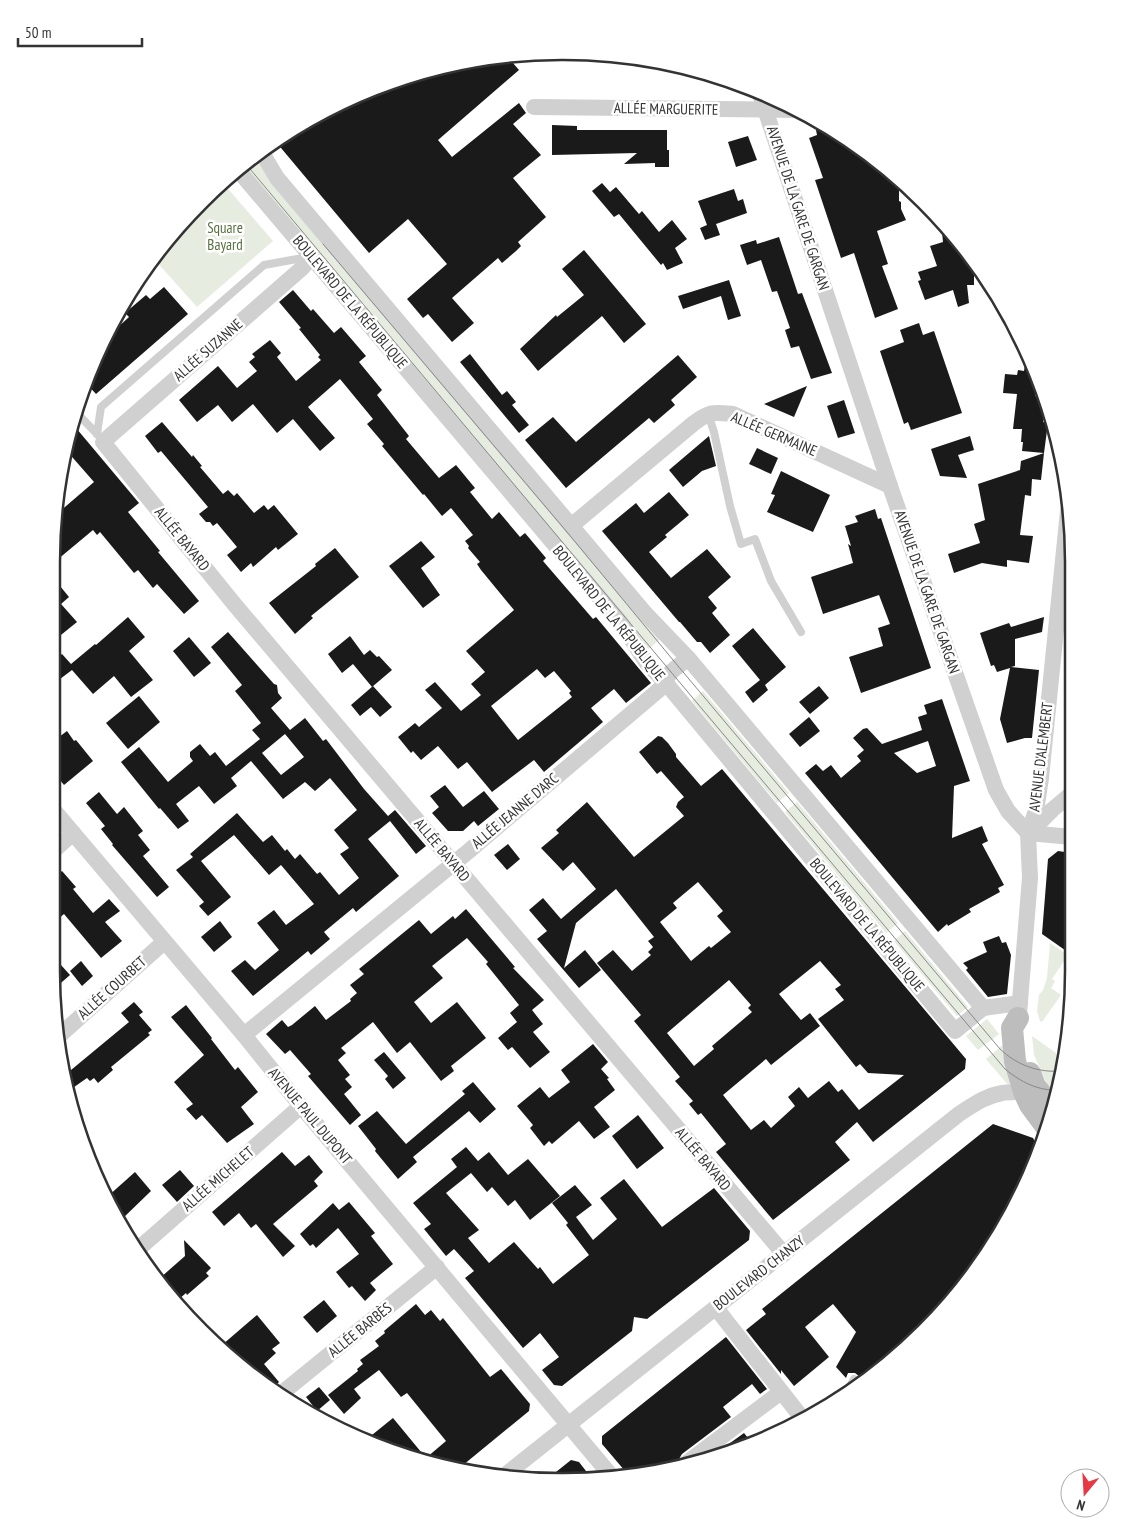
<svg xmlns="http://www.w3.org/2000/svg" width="1125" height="1533" viewBox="0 0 1125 1533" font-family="'PT Sans Narrow',sans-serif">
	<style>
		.green { fill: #e6ecdf }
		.building { fill: #1a1a1a; fill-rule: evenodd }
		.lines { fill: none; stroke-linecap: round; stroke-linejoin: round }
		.lane { stroke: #d0d0d0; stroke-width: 8 }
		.street { stroke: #d0d0d0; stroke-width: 16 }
		.secondary { stroke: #bdbdbd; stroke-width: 22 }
		.tram { stroke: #888; stroke-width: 1 }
		.labels { text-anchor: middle; stroke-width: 5; stroke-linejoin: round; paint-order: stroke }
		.street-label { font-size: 15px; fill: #333; stroke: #fff }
		.park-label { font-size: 15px; fill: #56703f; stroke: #fff }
		.rim { fill: none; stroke: #333; stroke-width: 2.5 }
	</style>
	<rect width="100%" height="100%" fill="#fff"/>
	<!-- green -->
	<g class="green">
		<polygon points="256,154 663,637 645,652 241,167"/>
		<polygon points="223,183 273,241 197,307 155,260 180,238 174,231 178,225"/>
		<polygon points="703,691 789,793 777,803 692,701"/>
		<polygon points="797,802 898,923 886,933 785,812"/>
		<polygon points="905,931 968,1007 957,1016 894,941"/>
		<polygon points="1050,943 1068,955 1052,979 1055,981 1051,988 1061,995 1042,1022 1040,1021 1037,1011 1039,995 1043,990 1047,978"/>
		<polygon points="987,1019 999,1034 978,1050 966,1036"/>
		<polygon points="1032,1036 1056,1053 1060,1080 1058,1094 1052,1095 1034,1055"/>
		<polygon points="1004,1044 1011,1083 1008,1085 986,1059"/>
	</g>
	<!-- building -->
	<g class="building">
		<polygon points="507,56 519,70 438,140 452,157 519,103 526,113 513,124 541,155 513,178 546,217 518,242 521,246 516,251 502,263 498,258 452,298 474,323 452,342 428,314 423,318 407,299 447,264 408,219 369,253 276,142 336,104 430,69"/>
		<polygon points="552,125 577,126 577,130 667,130 667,150 669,150 669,167 655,167 655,163 624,164 637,153 552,155"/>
		<polygon points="827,126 899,177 899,201 901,202 901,209 906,220 877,231 888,264 882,266 898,309 875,318 854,253 841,258 815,180 823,178 809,138 817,135 816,130"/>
		<polygon points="748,136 757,160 736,167 728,142"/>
		<polygon points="602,183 610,192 616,187 639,214 642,211 659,232 672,220 687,239 675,248 683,263 667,270 663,263 661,265 619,214 614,217 592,191"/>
		<polygon points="734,189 738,201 743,199 747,213 716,224 720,235 705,240 700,228 707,225 698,201"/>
		<polygon points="941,222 963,246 965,258 972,258 974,262 974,285 967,285 969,303 958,307 953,290 925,300 918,281 921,280 918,272 937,266 930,246 943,242"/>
		<polygon points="779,237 798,294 802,293 832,373 811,379 799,346 791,348 785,330 790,328 777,291 772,292 761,260 747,265 740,245 756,240 757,244"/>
		<polygon points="584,250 646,324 624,343 602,316 538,371 520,349 556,315 557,317 584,295 562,269"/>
		<polygon points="729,280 741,316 728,320 721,296 683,309 678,296"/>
		<polygon points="164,287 188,314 96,394 85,382 90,367 105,339 129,317 125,313 146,295 150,299"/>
		<path d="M 293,290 L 311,311 L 313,309 L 334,333 L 341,327 L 366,356 L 359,362 L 382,390 L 377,395 L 409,436 L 406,439 L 439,478 L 456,465 L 475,488 L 470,492 L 492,519 L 499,512 L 520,537 L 525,533 L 546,558 L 543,561 L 593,619 L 596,617 L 651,683 L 626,703 L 614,689 L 591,708 L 603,722 L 544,772 L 534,760 L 492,792 L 467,762 L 458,769 L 438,746 L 421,760 L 413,751 L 411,753 L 398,737 L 415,723 L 419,727 L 442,708 L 425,690 L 435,682 L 461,711 L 481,695 L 471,684 L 485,672 L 466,651 L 514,610 L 481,570 L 477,564 L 480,562 L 468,548 L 469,546 L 465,541 L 473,535 L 451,508 L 442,516 L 424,494 L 423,495 L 382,446 L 384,444 L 367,424 L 373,419 L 340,379 L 308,407 L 335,438 L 320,451 L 293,419 L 277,433 L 253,404 L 232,422 L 218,405 L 197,422 L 179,400 L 218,366 L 237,388 L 257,371 L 249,362 L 255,357 L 252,354 L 270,340 L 281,353 L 277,357 L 296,381 L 321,360 L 318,357 L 320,355 L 299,329 L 301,328 L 279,302 ZM 537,669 L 545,678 L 554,671 L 571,691 L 569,693 L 572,697 L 518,740 L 491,706 Z"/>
		<polygon points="919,323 923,335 934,331 962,413 911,430 908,422 904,424 880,351 904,342 900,330"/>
		<polygon points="1027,353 1035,367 1038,378 1035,396 1040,397 1039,407 1044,407 1043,422 1048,423 1044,453 1022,451 1023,442 1021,442 1022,429 1013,429 1017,394 1003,393 1005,374 1017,375 1018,370 1024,371"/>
		<polygon points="470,354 502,395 507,391 516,402 512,405 529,425 519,433 460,362"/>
		<polygon points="678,355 697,377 671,400 675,405 654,423 649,418 566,488 525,440 553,417 576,442"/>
		<polygon points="807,386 794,417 764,404"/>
		<polygon points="844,400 855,433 838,438 827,406"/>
		<polygon points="71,422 139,503 128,512 160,551 158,552 199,601 184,614 157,584 153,588 138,570 134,573 100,532 97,535 93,530 51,565 58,513 94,482 66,450"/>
		<polygon points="162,422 192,457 193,455 202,466 200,467 223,494 228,490 234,496 237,493 254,513 264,505 268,510 274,505 298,534 278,550 276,547 253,567 251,563 241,572 227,555 237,547 217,523 213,526 210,522 206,522 199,514 208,507 161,451 158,453 145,436"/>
		<polygon points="709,436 716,466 702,471 683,487 669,470"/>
		<polygon points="970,436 974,450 958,455 967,478 940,476 931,449"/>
		<polygon points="757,448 778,458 771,474 749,464"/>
		<polygon points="1044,453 1041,480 1032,479 1031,496 1025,495 1020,535 1033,536 1029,563 1007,560 1007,567 982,563 954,573 948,554 980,543 974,524 985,520 978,484 1020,470 1021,461"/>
		<polygon points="781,471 830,495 813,532 767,512 775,495 771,494"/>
		<polygon points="669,492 689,515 665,535 667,537 649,552 671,578 707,549 731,577 708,597 717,608 712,613 730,635 710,653 701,642 697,642 680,622 679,622 602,531 636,503 644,513"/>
		<polygon points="875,509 878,519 881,518 931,668 861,693 849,657 883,646 878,628 890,624 879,595 823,614 811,577 853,563 848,544 851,546 845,526 858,522 855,516"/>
		<polygon points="421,541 435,557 421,568 440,595 423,608 389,566"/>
		<polygon points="335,548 359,577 311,616 313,618 295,634 269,603 316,566 315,564"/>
		<polygon points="51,575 69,597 61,604 77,622 51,643"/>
		<polygon points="128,617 145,637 129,651 153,680 131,697 114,676 93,694 72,670 60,679 51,669 51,663 62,654 71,664 95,644 96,645"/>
		<polygon points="1044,617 1042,632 1015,639 1015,666 1011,667 1039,670 1032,738 1025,738 1007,743 1000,719 1010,668 997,672 994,665 991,666 980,633 1009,623 1011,627"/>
		<polygon points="753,628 786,667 765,685 768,690 753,703 745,692 760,680 732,646"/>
		<path d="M 228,632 L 274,684 L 277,685 L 278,693 L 282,698 L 271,708 L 290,730 L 305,718 L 323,741 L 326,739 L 364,789 L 388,816 L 395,810 L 426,846 L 416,854 L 390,821 L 368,839 L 399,876 L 356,912 L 353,908 L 324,932 L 330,939 L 311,955 L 308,951 L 253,996 L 231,971 L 245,960 L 255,970 L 279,950 L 257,923 L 274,910 L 286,925 L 314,904 L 281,865 L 269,875 L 234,835 L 201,861 L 231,897 L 208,916 L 199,906 L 204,902 L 176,870 L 193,857 L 190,854 L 237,813 L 263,842 L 272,835 L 285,851 L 287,849 L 295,859 L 300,854 L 317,874 L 320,872 L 339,895 L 359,878 L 340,854 L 349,848 L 334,830 L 357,810 L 330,778 L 315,791 L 305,782 L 283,799 L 251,761 L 231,778 L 237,786 L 214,804 L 199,786 L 176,804 L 189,821 L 178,829 L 160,808 L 159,809 L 121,762 L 139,747 L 168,782 L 193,761 L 190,757 L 190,752 L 200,744 L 210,756 L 215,752 L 226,766 L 260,739 L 252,730 L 261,723 L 235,691 L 242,685 L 211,647 ZM 285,734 L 304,757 L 281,775 L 262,753 Z"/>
		<polygon points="350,636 364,655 370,650 377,657 379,656 392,670 372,687 353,664 342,673 328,654"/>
		<polygon points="189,637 211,663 194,677 173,651"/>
		<polygon points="373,686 392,707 380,717 371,707 360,716 351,705"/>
		<polygon points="819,686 829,698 810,714 799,702"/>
		<polygon points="139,696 160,722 128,749 106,723"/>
		<path d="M 942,699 L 970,781 L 954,786 L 952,838 L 982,826 L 988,841 L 982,844 L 1004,885 L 998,888 L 1000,892 L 969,909 L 971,912 L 948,926 L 947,924 L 938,932 L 805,773 L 816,764 L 823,771 L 831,765 L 841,778 L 861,761 L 857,756 L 864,750 L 853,738 L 863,729 L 867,728 L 882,744 L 922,730 L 918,717 L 927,714 L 924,705 ZM 928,741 L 936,766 L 917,773 L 894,753 Z"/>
		<polygon points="809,717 820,731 800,747 789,734"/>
		<polygon points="67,731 74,741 76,740 93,761 64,785 51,769 51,743"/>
		<path d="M 658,736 L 662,737 L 668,743 L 676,754 L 676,757 L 701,786 L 722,769 L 966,1059 L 965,1069 L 873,1142 L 857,1122 L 835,1142 L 850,1160 L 773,1220 L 716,1152 L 726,1144 L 701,1113 L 698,1115 L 689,1104 L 693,1101 L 675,1081 L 680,1077 L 634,1021 L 641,1015 L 597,963 L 613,950 L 632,971 L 651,955 L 648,952 L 653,947 L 648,941 L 654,937 L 616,889 L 576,923 L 564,968 L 585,950 L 601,970 L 579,988 L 537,939 L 547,931 L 529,910 L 543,898 L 561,919 L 596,889 L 573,862 L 563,871 L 541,848 L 559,833 L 556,830 L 587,802 L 634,857 L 684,816 L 676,807 L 678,802 L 684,797 L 661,771 L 657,774 L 639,752 ZM 698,882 L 723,911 L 717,916 L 731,932 L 711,948 L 709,946 L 691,961 L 660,922 L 677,908 L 673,903 ZM 820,961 L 841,985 L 835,989 L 844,1000 L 818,1019 L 856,1067 L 860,1064 L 868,1073 L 904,1075 L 859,1110 L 842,1089 L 838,1092 L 829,1081 L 808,1098 L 799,1087 L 788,1097 L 795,1106 L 771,1128 L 764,1120 L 751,1130 L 723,1095 L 766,1059 L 771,1065 L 820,1026 L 810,1013 L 801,1020 L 779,994 ZM 729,980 L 751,1005 L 748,1008 L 752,1012 L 712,1046 L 714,1049 L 694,1066 L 667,1033 Z"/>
		<polygon points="445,785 463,807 484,791 499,809 478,826 474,821 463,831 448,831 432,813 439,807 430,796"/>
		<polygon points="99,792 117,814 124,807 143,831 138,835 150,850 143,856 169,887 157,897 112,845 113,844 101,829 105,826 86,803"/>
		<polygon points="508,844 520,859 507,870 494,855"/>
		<polygon points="1058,851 1072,853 1072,955 1042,934 1048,859"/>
		<polygon points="62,871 76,887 73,889 93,913 109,899 120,911 105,922 122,941 101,958 64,914 51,925 51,880"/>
		<polygon points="466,909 515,967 513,968 544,1000 532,1010 543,1024 533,1032 550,1052 530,1068 513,1048 512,1047 508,1050 498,1038 517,1022 510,1013 519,1005 486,964 488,962 467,938 432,966 443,978 414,1002 431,1023 457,1002 486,1038 451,1066 454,1071 441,1081 410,1042 397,1053 373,1022 341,1048 346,1053 338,1060 350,1075 345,1079 352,1087 344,1094 361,1115 350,1125 308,1076 311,1074 290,1050 285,1054 266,1034 282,1020 288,1027 292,1025 315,1006 326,1020 351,1001 350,999 357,993 350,985 364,974 359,969 419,920 431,934 453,916 455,919"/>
		<polygon points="220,921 232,937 214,952 201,937"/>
		<polygon points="999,936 1002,943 1006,942 1011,955 1007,994 988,997 966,970 968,968 963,963 987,952 983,942"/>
		<polygon points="51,954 70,975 54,989 51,970"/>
		<polygon points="81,961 93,976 82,986 70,971"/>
		<polygon points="134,1002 143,1012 139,1015 152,1030 148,1033 150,1035 111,1067 113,1070 98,1083 94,1078 90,1081 87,1078 67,1092 65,1075 129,1022 121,1013"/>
		<polygon points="186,1005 212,1038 211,1039 235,1070 238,1067 258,1092 241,1107 254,1124 227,1143 202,1115 196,1120 186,1109 193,1104 174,1082 204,1055 171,1017"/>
		<polygon points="593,1044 608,1062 601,1069 609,1078 607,1079 615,1090 594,1107 610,1127 594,1139 579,1121 552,1144 549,1141 544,1146 530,1128 533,1125 517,1106 540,1087 549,1098 570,1082 561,1070"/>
		<polygon points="384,1052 406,1078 393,1089 385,1079 388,1076 374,1060"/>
		<polygon points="473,1082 496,1109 480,1123 469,1111 413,1157 417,1162 398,1179 375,1151 376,1149 358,1126 377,1111 406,1144 465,1094 462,1091"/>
		<polygon points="638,1115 664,1148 637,1169 612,1136"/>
		<polygon points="993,1124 1033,1138 1039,1149 1021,1197 947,1307 874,1376 865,1381 855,1373 848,1373 846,1378 836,1367 856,1332 833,1304 805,1327 829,1357 794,1386 781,1370 781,1374 746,1330 766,1314 762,1309"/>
		<polygon points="466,1147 478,1161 489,1152 508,1175 528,1159 560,1196 530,1220 515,1200 508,1206 492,1187 487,1192 471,1173 446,1193 479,1230 468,1238 489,1263 514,1242 538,1269 540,1267 553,1284 589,1255 566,1225 568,1223 552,1203 575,1185 592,1205 576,1217 593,1240 617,1219 600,1198 624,1179 662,1227 714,1188 750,1231 749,1240 647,1319 634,1317 632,1331 562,1386 554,1385 542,1370 559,1357 540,1333 523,1348 465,1278 474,1271 454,1249 446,1256 424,1229 431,1224 413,1203 457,1167 451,1159"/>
		<polygon points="282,1152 295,1166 309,1155 323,1172 314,1181 318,1186 273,1224 295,1246 283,1257 256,1224 251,1228 239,1213 224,1226 212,1212"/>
		<polygon points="180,1170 194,1186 177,1202 162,1185"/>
		<polygon points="135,1172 151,1191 121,1220 107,1197"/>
		<polygon points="349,1202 375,1233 371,1236 393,1264 370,1283 376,1290 365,1301 352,1286 349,1288 336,1272 359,1254 338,1228 316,1248 313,1244 310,1246 300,1234 333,1203 339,1210"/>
		<polygon points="184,1240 211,1268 206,1273 209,1276 187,1295 186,1293 178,1300 160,1278 185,1256"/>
		<polygon points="324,1300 337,1316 317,1333 303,1317"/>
		<polygon points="416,1304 425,1315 431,1310 440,1321 443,1318 490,1377 501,1369 530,1404 529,1411 457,1470 367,1439 393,1418 426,1458 446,1441 407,1393 401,1397 379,1370 354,1389 361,1398 344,1414 328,1395 358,1371 357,1369 363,1364 360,1360 379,1346 375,1341 385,1333 384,1331"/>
		<polygon points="257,1315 280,1343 272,1349 276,1353 264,1364 279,1382 274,1387 222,1352 225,1349 222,1345"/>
		<polygon points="726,1337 767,1389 760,1394 752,1384 723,1407 731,1417 682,1454 679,1459 678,1464 650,1472 646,1467 635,1476 629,1468 625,1471 602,1444 602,1436"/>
		<polygon points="319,1387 330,1400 317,1411 306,1397"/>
		<polygon points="744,1433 753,1444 715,1454"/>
		<polygon points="571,1460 579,1462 593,1480 562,1482 546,1480"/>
	</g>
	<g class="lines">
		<!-- lane -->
		<g class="lane">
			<polyline points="75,411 98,435"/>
			<polyline points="708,414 714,432 730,506 741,544 755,539 771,581 801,632"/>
			<polyline points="97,434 101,407 264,265 308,257"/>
			<polyline points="847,1391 854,1379"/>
		</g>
		<!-- street -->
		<g class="street">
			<polyline points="760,94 890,486 996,790 1008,811 1028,833"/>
			<polyline points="534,107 797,110"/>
			<polyline points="261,151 277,178 644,612 688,658 983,1008 1020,1003"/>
			<polyline points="238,170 621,623 646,662 665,682 955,1031 983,1008"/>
			<polyline points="312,257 301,269 103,442 235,605 784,1254"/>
			<path d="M 571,526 L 694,423 C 710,411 714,412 733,414 L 890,486"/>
			<polyline points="51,807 244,1035 301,1106 613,1478"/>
			<polyline points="1032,830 1052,810 1071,794"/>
			<polyline points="1028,833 1072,837"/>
			<polyline points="51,853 73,833"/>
			<polyline points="1019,1013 1030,878 1028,833 1036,811 1041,778 1069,501"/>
			<polyline points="60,1035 164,942"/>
			<polyline points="244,1035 470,850 660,689 671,672 688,658"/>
			<polyline points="136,1251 301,1106"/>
			<polyline points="716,1308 802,1418"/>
			<polyline points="282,1393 437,1267"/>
			<polyline points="688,1462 781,1392"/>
			<path d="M 504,1476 L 959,1114 C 973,1105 985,1096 1002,1093 C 1012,1091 1023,1093 1034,1090"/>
		</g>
		<!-- secondary -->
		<g class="secondary">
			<polyline points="1018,1018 1012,1028 1015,1061 1024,1092 1030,1105 1047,1128"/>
			<polyline points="1030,1073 1035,1086 1054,1110"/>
		</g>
		<!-- tram -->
		<g class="tram">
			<path d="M 245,163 L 671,672 L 1005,1069 C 1021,1082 1038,1091 1058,1090"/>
			<path d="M 323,244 L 567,532 L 678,666 L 1000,1049 C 1017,1065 1038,1073 1062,1071"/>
		</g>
	</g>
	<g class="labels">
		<!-- street labels -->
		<g class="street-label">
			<text transform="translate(666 109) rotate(1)" y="5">ALLÉE MARGUERITE</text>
			<text transform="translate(798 208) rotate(72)" y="5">AVENUE DE LA GARE DE GARGAN</text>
			<text transform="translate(350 302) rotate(50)" y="5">BOULEVARD DE LA RÉPUBLIQUE</text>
			<text transform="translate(208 350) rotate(-41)" y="5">ALLÉE SUZANNE</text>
			<text transform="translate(774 434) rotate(23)" y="5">ALLÉE GERMAINE</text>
			<text transform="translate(182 539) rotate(51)" y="5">ALLÉE BAYARD</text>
			<text transform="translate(927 592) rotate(71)" y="5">AVENUE DE LA GARE DE GARGAN</text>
			<text transform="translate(609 613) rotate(51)" y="5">BOULEVARD DE LA RÉPUBLIQUE</text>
			<text transform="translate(1041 757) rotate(-83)" y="5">AVENUE D'ALEMBERT</text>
			<text transform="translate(515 811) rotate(-40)" y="5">ALLÉE JEANNE D'ARC</text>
			<text transform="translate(442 850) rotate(50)" y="5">ALLÉE BAYARD</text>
			<text transform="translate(867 925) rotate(50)" y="5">BOULEVARD DE LA RÉPUBLIQUE</text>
			<text transform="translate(112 988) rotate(-42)" y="5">ALLÉE COURBET</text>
			<text transform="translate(310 1116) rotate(50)" y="5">AVENUE PAUL DUPONT</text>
			<text transform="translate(703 1159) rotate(50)" y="5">ALLÉE BAYARD</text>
			<text transform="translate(218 1179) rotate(-41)" y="5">ALLÉE MICHELET</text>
			<text transform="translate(759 1273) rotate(-38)" y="5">BOULEVARD CHANZY</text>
			<text transform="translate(360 1330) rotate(-39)" y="5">ALLÉE BARBÈS</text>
		</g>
		<!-- park labels -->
		<g class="park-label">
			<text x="225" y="233">Square<tspan x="225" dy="17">Bayard</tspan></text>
		</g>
	</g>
	<!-- crop -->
	<path d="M0 0H1125V1533H0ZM562 60H563A502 502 0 0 1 1065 562V971A502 502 0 0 1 563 1473H562A502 502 0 0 1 60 971V562A502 502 0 0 1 562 60Z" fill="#fff" fill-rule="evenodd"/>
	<path class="rim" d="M562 60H563A502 502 0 0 1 1065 562V971A502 502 0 0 1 563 1473H562A502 502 0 0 1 60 971V562A502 502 0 0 1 562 60Z"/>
	<!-- north arrow -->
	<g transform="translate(1085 1493) rotate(198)"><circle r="24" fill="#ffffff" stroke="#adadad"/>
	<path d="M0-4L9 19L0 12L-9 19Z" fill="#e63946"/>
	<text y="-8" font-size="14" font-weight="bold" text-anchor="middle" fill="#333333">N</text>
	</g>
	<!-- scale -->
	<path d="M18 38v8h124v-8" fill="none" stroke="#333333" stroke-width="2.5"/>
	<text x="25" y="38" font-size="15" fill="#333333" stroke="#ffffff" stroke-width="4" paint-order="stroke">50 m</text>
</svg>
